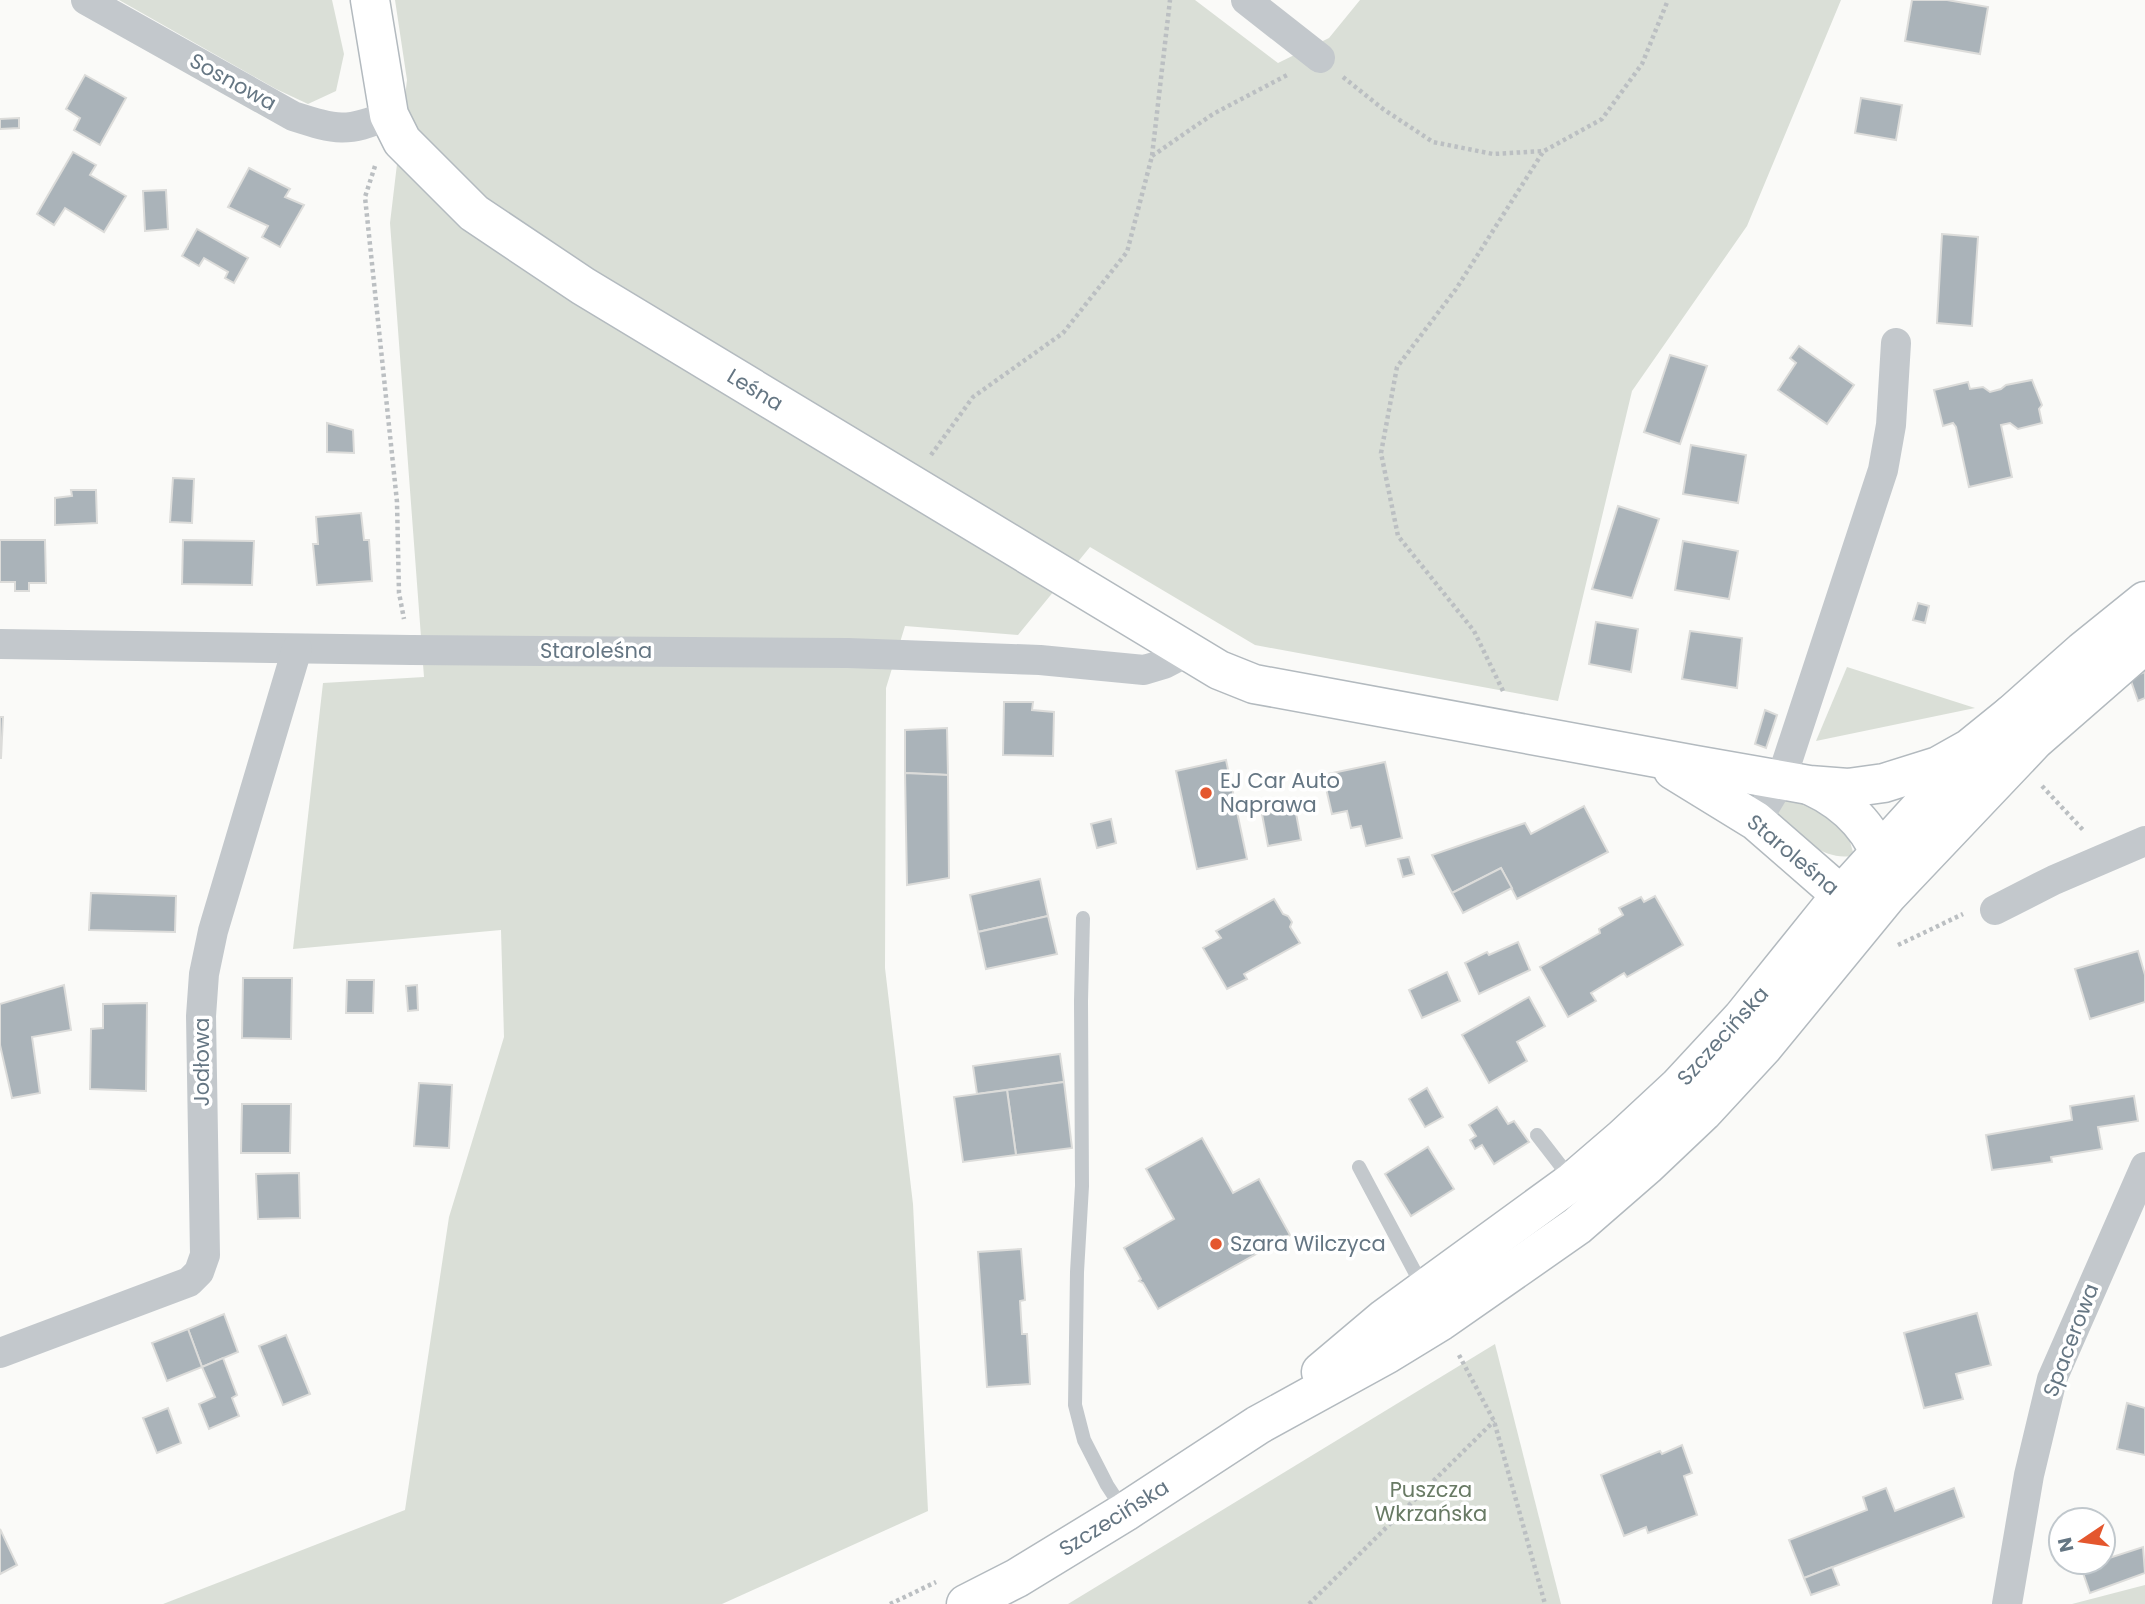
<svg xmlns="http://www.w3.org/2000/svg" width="2145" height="1604" viewBox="0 0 2145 1604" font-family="Poppins,sans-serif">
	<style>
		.green { fill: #dadfd7 }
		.building { fill: #aab3b9; stroke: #dcdcda; stroke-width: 2 }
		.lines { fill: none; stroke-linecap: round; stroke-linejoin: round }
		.secondary-casing { stroke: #b3babf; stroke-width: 41 }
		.path { stroke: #bbbfc2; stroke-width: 4.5; stroke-dasharray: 3.5 3.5; stroke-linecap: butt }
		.lane { stroke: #c3c8cc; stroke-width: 14 }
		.street { stroke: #c3c8cc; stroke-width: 30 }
		.secondary { stroke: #fff; stroke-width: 38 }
		.poi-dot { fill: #e4572e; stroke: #fff; stroke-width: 2.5 }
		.labels { text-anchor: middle; stroke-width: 7; stroke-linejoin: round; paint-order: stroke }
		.street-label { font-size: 21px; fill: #657683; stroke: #fff }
		.poi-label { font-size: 21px; fill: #657683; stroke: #fff; text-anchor: start }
		.park-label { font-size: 21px; fill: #687a64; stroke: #fff }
	</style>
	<rect width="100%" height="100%" fill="#fafaf8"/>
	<!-- green -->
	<g class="green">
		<polygon points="119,0 332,0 344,54 336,91 308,104 276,89"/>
		<polygon points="395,0 1195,0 1278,63 1329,38 1360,0 1841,0 1747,226 1632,391 1558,701 1255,645 1090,547 1018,635 905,626 886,688 885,968 913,1204 928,1511 722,1604 163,1604 405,1510 449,1217 504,1037 501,930 293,949 323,683 424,677 390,223 407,80"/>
		<polygon points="1847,667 1975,708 1816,741"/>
		<path d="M 1780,797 L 1816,803 L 1848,835 L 1853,852 L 1851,856 C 1826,860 1805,841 1789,825 C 1785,822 1779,818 1778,813 C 1776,808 1779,801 1780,797 Z"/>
		<polygon points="1495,1344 1561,1604 1068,1604"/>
		<polygon points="2145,1585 2145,1604 2072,1604"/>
	</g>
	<!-- building -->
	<g class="building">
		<polygon points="1912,0 1947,0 1988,7 1980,54 1905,41"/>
		<polygon points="85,75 126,98 100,145 74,130 80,118 66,109"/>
		<polygon points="1861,98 1902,105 1896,140 1855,133"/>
		<polygon points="19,118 19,128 0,129 0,119"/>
		<polygon points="73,152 96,165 90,175 126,196 104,232 65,208 54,225 37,214"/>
		<polygon points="249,168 290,189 285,197 304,205 280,247 262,237 268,226 228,207"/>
		<polygon points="166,190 168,229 145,231 143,191"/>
		<polygon points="197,229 248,258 234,283 225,278 228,272 204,258 199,266 182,256"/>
		<polygon points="1942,234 1978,237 1972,326 1937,323"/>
		<polygon points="1799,346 1854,385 1827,424 1778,390 1796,363 1790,358"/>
		<polygon points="1670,355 1707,366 1680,444 1644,432"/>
		<polygon points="2032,380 2042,405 2039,409 2042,423 2018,429 2010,423 2001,425 2012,477 1969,487 1956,427 1953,423 1943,426 1934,390 1968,382 1970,389 1983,387 1990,392 2001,389 2006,385"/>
		<polygon points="327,423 353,430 354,453 327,452"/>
		<polygon points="1691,445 1746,455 1738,503 1683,494"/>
		<polygon points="173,478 194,479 192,523 170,522"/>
		<polygon points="71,490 96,490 97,523 55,525 55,498 72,496"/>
		<polygon points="1618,506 1659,519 1632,598 1592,589"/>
		<polygon points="361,513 364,540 369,540 372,581 317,585 313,544 318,544 316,517"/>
		<polygon points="0,540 45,540 46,583 29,583 29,591 15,591 15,582 0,582"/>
		<polygon points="183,540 254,541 252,585 182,584"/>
		<polygon points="1683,541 1738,551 1729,599 1675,590"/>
		<polygon points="1918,603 1929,606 1925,623 1913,620"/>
		<polygon points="1596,622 1638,629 1631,672 1589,664"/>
		<polygon points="1690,631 1742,638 1737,688 1682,679"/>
		<polygon points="2145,672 2145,698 2138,701 2130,678"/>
		<polygon points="1004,702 1033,702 1032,710 1054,712 1053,756 1003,755"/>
		<polygon points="1765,710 1777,715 1766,748 1755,744"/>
		<polygon points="0,717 3,717 1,758 0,758"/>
		<polygon points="947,728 948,775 905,773 905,730"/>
		<polygon points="1226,760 1247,859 1197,869 1176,771"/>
		<polygon points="1385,762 1402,838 1366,846 1361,826 1351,828 1347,811 1332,814 1323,775"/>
		<polygon points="905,773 948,775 949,878 907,885"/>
		<polygon points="1584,806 1608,852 1517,899 1501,868 1452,893 1432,855 1525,823 1531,834"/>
		<polygon points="1295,808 1301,840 1268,846 1262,814"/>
		<polygon points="1111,819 1116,843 1097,848 1091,824"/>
		<polygon points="1409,857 1414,874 1403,877 1398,859"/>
		<polygon points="1501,868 1512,888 1463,913 1452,893"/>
		<polygon points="1040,879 1048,916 978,932 970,895"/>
		<polygon points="91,893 176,896 175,932 89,930"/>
		<polygon points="1655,896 1683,945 1627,977 1624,973 1591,993 1596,1001 1568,1017 1540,967 1600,933 1599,929 1623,915 1619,908 1641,897 1644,902"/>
		<polygon points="1274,899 1283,914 1288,916 1292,922 1290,927 1300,943 1244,974 1247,979 1227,989 1203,948 1221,938 1216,931"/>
		<polygon points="1048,916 1057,954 986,969 978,932"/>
		<polygon points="1518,942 1530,970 1479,994 1465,963 1487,952 1489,955"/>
		<polygon points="2138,951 2145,975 2145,1002 2090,1019 2075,969"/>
		<polygon points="1447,972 1460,1001 1422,1018 1409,990"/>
		<polygon points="243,978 292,978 291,1039 242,1038"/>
		<polygon points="347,980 374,980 373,1013 346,1013"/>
		<polygon points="64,985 71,1030 32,1037 40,1093 12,1098 0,1045 0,1004"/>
		<polygon points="417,985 418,1010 408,1011 406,986"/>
		<polygon points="1529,997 1545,1026 1517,1042 1527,1061 1489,1083 1462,1035"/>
		<polygon points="147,1003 146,1091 90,1089 91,1029 103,1028 103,1004"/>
		<polygon points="1060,1054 1064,1082 977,1094 973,1066"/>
		<polygon points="1064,1082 1072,1148 1016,1155 1007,1090"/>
		<polygon points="419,1083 452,1085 449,1148 414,1146"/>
		<polygon points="1427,1088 1443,1117 1425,1127 1409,1099"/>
		<polygon points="1007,1090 1016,1155 963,1162 954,1097"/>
		<polygon points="2134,1096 2138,1121 2098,1127 2102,1149 2051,1157 2052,1162 1992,1170 1986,1135 2072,1120 2070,1106"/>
		<polygon points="242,1104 291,1104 290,1153 241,1153"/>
		<polygon points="1497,1107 1508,1124 1514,1121 1529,1142 1494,1164 1482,1145 1475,1149 1470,1140 1476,1136 1469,1125"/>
		<polygon points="1202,1138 1233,1193 1259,1179 1290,1235 1158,1309 1143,1283 1139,1281 1141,1279 1124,1248 1174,1219 1146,1169"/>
		<polygon points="1428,1147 1454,1189 1411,1216 1385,1174"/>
		<polygon points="299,1173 300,1218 258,1219 256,1174"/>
		<polygon points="1021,1249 1025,1300 1020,1301 1022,1334 1027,1334 1030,1384 987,1387 978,1252"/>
		<polygon points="1977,1313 1991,1365 1956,1374 1963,1399 1924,1408 1904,1333"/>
		<polygon points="224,1314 238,1352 202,1367 188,1329"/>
		<polygon points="188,1329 202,1367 167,1381 152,1343"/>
		<polygon points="286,1335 310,1394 283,1405 259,1346"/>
		<polygon points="223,1358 237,1395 232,1398 239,1416 209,1429 199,1404 215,1397 202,1367"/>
		<polygon points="2127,1403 2145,1408 2145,1455 2117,1449"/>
		<polygon points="168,1408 181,1443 157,1453 143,1418"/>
		<polygon points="1682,1445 1692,1473 1684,1476 1697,1515 1648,1533 1646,1527 1624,1536 1601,1475 1660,1451 1662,1454"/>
		<polygon points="1886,1488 1895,1511 1954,1488 1964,1517 1804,1578 1789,1540 1867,1510 1863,1497"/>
		<polygon points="0,1529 17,1565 0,1574"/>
		<polygon points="2143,1547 2145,1573 2090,1593 2081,1567 2103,1562 2103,1560"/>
		<polygon points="1832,1567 1839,1585 1811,1595 1804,1578"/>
	</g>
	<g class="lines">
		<!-- secondary casing -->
		<g class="secondary-casing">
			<g id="secondary">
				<polyline points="370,0 389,115 402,141 474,213 583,286 1219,670 1254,684 1695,765 1809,785 1848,788 1884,783 1938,766 1970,748 2012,714"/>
				<polyline points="1673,770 1756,821 1841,895 1863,902"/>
				<path d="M 1811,786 C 1850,804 1875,832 1888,874"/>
				<polyline points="1321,1372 1385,1318 1573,1181 1623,1138 1679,1086 1742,1018 1841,895 1919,809 2012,714 2083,651 2145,601"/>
				<polyline points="966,1604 1017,1578 1125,1512 1258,1425 1387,1354 1441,1321 1577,1226 1646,1166 1703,1112 1764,1046 1887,896 2035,740 2145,644"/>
			</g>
		</g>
		<!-- path -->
		<g class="path">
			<polyline points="1343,77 1383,109 1433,142 1493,154 1544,151 1602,119 1642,64 1668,0"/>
			<polyline points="1152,156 1213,114 1289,74"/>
			<polyline points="375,166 365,197 397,502 399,593 404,619"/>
			<polyline points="931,455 973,397 1063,333 1127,252 1152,156 1170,0"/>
			<polyline points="1503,691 1474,631 1398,536 1381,453 1397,367 1456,289 1543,152"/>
			<polyline points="2042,786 2084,831"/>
			<polyline points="1898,945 1963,914"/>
			<polyline points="1459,1355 1494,1421 1545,1604"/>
			<polyline points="890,1604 936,1582"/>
			<polyline points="1309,1604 1494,1421"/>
		</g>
		<!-- lane -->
		<g class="lane">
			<polyline points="1083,918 1081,1001 1082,1186 1077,1272 1075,1405 1084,1440 1107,1485 1124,1511"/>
			<polyline points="1537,1135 1571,1179"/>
			<polyline points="1359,1167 1424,1289"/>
		</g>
		<!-- street -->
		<g class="street">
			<path d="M 86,0 L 293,116 C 337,130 346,133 389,115"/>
			<polyline points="1246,0 1320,58"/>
			<polyline points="0,644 411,650 848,653 1040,660 1144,670 1164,664 1187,652"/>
			<polyline points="1756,821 1781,780 1883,470 1891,425 1896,343"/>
			<polyline points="1995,910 2054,880 2145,841"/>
			<polyline points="0,1353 189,1282 199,1272 205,1255 201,1016 204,974 213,931 297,649"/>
			<polyline points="2007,1604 2029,1475 2052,1379 2145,1167"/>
		</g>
		<!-- secondary -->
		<use href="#secondary" class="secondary"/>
	</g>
	<!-- markers -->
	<g class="poi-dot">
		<circle cx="1206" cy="793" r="7"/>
		<circle cx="1216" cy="1244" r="7"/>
	</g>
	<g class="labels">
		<!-- street labels -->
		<g class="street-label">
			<text transform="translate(233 82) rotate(29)" y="7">Sosnowa</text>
			<text transform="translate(755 390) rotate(31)" y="7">Leśna</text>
			<text x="596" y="658">Staroleśna</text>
			<text transform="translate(1793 855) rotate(40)" y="7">Staroleśna</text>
			<text transform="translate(1723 1036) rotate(-48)" y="7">Szczecińska</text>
			<text transform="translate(202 1062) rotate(-90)" y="7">Jodłowa</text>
			<text transform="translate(2071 1340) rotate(-69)" y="7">Spacerowa</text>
			<text transform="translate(1114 1518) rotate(-32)" y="7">Szczecińska</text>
		</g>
		<!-- poi labels -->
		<g class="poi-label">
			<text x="1220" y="788">EJ Car Auto<tspan x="1220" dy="24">Naprawa</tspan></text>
			<text x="1230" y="1251">Szara Wilczyca</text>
		</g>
		<!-- park labels -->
		<g class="park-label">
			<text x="1431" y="1497">Puszcza<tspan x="1431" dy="24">Wkrzańska</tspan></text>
		</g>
	</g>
	<!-- north arrow -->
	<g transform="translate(2082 1541) rotate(257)"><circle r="33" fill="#ffffff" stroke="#c1c8cd" stroke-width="2"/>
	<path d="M0-5L12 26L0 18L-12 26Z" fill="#e4572e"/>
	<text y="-10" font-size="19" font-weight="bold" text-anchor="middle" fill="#657683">N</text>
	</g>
</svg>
